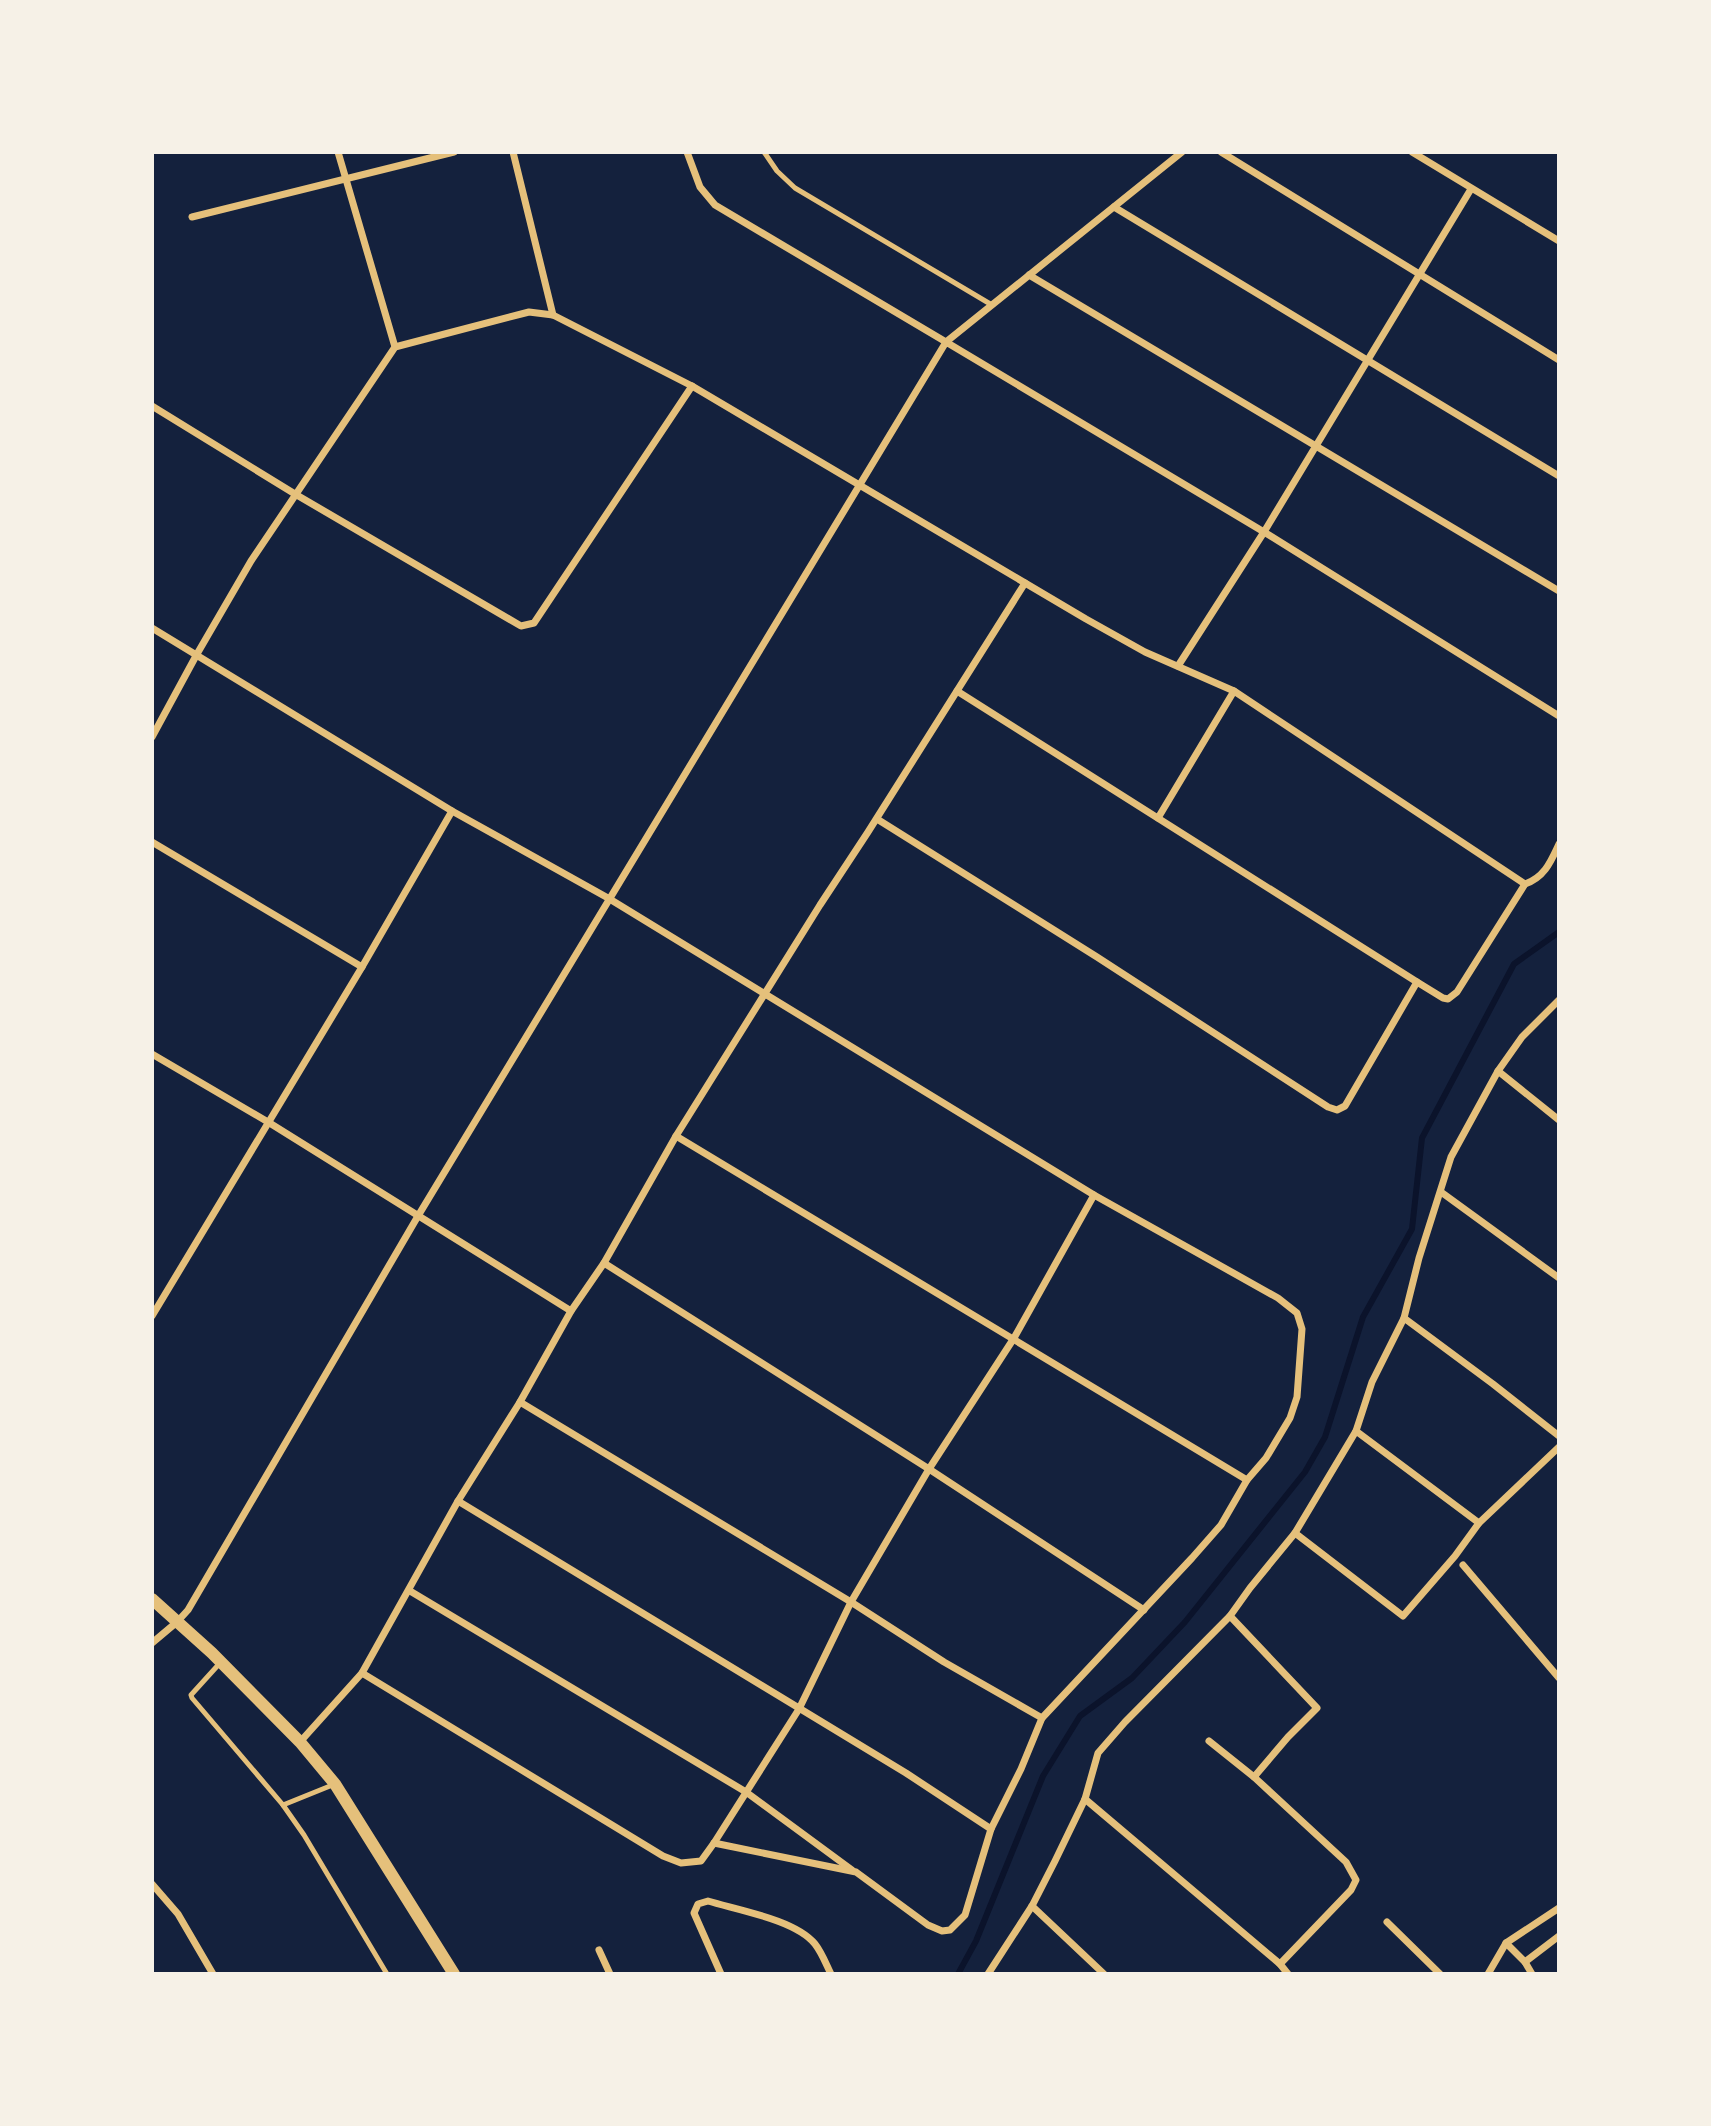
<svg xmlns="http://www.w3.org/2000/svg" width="1711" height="2126" viewBox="0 0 1711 2126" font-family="'DejaVu Sans',sans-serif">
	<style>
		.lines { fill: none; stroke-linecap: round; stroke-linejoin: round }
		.stream { stroke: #0b132b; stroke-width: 6 }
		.service { stroke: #e5c07b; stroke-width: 5 }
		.minor { stroke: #e5c07b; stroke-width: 7 }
		.tertiary { stroke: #e5c07b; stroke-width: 12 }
	</style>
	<rect width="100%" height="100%" fill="#14213d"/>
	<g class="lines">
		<!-- stream -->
		<polyline class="stream" points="958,1974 976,1941 1043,1776 1080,1716 1132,1678 1185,1622 1305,1472 1325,1437 1363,1317 1412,1229 1422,1138 1514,964 1559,932"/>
		<!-- service -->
		<g class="service">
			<polyline points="764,152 777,171 795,188 992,305"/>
			<polyline points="220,1663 191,1695 192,1698 283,1805 304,1835 387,1974"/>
			<polyline points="283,1805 335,1784"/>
		</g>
		<!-- minor -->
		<g class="minor">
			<polyline points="338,152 395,347"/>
			<polyline points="513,152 553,315"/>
			<polyline points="687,152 700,187 715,205 946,342 1182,152"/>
			<polyline points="1221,152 1559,360"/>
			<polyline points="1412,152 1559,241"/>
			<polyline points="1114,207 1559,476"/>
			<polyline points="192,217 454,152"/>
			<polyline points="1029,275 1559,591"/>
			<polyline points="152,406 295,494 521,626 534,623 692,386"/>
			<polyline points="152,628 452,811 608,898 1094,1195 1278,1298 1297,1313 1302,1329 1297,1397 1290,1418 1266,1458 1247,1480 1221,1525 1192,1558 1042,1718 1021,1769 991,1829 965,1915 950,1930 942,1931 928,1925 856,1872 714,1843"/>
			<polyline points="1178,666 1264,532 1471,189"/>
			<polyline points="152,737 197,654 251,561 395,347 529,312 553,315 692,386 1086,619 1145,652 1234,691 1525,884"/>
			<polyline points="1158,818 1234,691"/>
			<polyline points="877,819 1097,957 1328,1107 1337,1110 1345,1106 1417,982 957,691"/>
			<polyline points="152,842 362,967"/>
			<path d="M 1417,982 L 1443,998 L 1448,999 L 1457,992 L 1525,884 C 1545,877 1551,861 1559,844"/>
			<polyline points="152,1054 268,1122 571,1311"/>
			<polyline points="1498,1071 1559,1120"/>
			<polyline points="676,1136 1247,1480"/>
			<polyline points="1441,1192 1559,1278"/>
			<polyline points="604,1263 929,1469 1144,1610"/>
			<polyline points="152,1316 362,967 452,811"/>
			<polyline points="1404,1318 1419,1258 1451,1157 1498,1071 1522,1037 1559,1000"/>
			<polyline points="520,1402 851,1602 944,1662 1042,1718"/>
			<polyline points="1356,1431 1479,1523"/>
			<polyline points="458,1501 906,1773 991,1829"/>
			<polyline points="1295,1533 1403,1616 1455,1556 1479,1523 1559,1447"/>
			<polyline points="1463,1565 1559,1678"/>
			<polyline points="410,1591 746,1792 852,1870"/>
			<polyline points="1230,1616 1317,1708 1288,1737 1254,1777 1346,1862 1356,1880 1351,1890 1280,1964"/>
			<polyline points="152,1643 177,1622 188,1610 418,1216 946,342 1264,532 1559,716"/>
			<polyline points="362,1673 663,1856 681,1863 701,1861 714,1843 799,1709 851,1602 929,1469 1014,1338 1094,1195"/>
			<polyline points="1209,1741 1254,1777"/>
			<polyline points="300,1742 362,1673 458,1501 520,1402 571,1311 604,1263 676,1136 820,905 868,832 1025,583"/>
			<polyline points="1085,1799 1280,1964 1288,1974"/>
			<polyline points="152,1884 178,1914 213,1974"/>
			<polyline points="1032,1906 1104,1974"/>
			<polyline points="1387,1922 1440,1974"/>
			<polyline points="1506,1943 1525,1962 1532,1974"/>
			<polyline points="599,1950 610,1974"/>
			<polyline points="1525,1962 1559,1936"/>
			<path d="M 721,1974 L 694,1913 L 698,1904 L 708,1901 C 738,1910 796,1920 815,1944 C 822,1953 826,1964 831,1974"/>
			<polyline points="988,1974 1032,1906 1055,1861 1085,1799 1098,1753 1125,1722 1230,1616 1250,1588 1295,1533 1356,1431 1372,1382 1404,1318 1493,1384 1559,1436"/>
			<polyline points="1488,1974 1506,1943 1559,1908"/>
		</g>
		<!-- tertiary -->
		<polyline class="tertiary" points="152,1599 212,1653 300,1742 335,1784 454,1974"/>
	</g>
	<!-- border -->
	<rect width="1711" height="2126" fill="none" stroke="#f6f1e7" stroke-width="308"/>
</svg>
